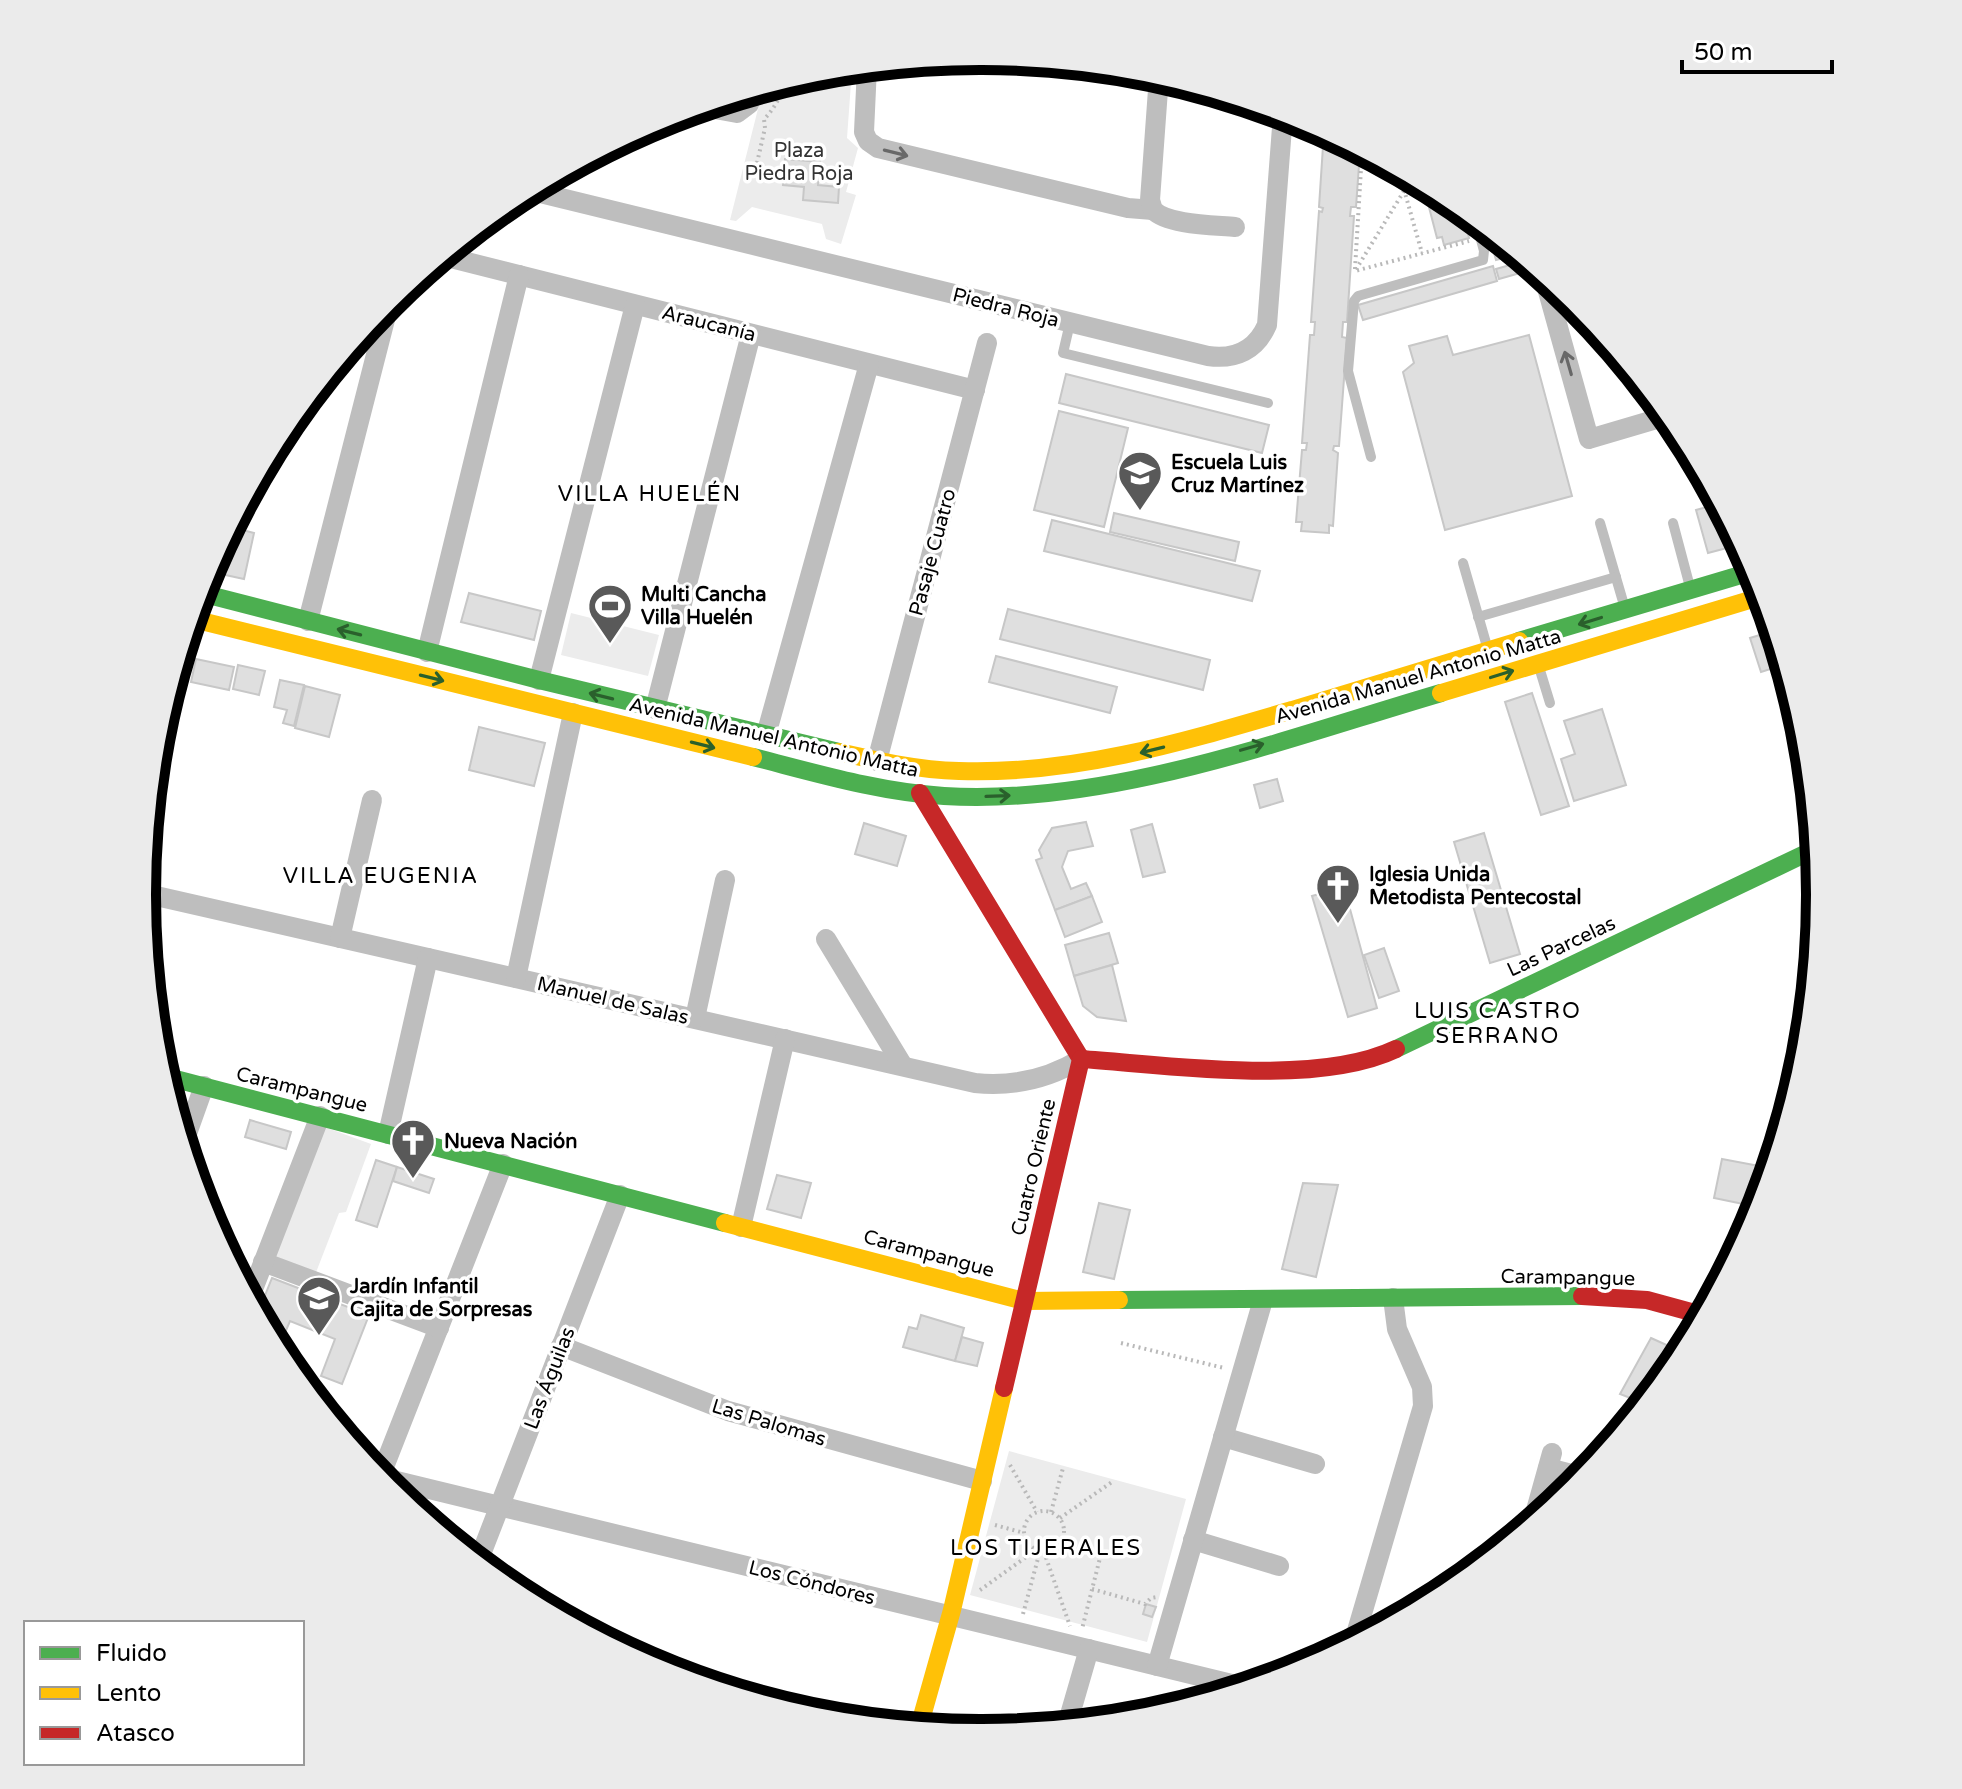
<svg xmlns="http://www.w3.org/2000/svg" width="1962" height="1789" viewBox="0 0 1962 1789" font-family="'Varela Round',sans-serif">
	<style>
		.green { fill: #ececec }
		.building { fill: #dfdfdf; stroke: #c7c7c7; stroke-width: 2 }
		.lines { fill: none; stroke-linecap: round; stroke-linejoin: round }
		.path { stroke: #b9b9b9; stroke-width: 4; stroke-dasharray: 2 4; stroke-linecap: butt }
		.lane { stroke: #bebebe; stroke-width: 10 }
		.street { stroke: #bebebe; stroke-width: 20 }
		.fast { stroke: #4caf50; stroke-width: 18 }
		.slow { stroke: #ffc107; stroke-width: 18 }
		.jam { stroke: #c62828; stroke-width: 18 }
		.oneway { stroke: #686868 }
		.oneway2 { stroke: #2a602c }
		.labels { text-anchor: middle; stroke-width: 7; stroke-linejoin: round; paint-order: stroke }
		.park-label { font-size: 20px; fill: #333; stroke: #fff }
		.street-label { font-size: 20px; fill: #000; stroke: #fff }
		.poi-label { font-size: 20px; font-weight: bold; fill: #000; stroke: #fff; text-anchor: start }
		.neighbourhood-label { font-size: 22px; letter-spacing: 2px; fill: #000; stroke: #fff }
		.rim { fill: none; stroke: #000; stroke-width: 10 }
	</style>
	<rect width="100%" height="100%" fill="#fff"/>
	<!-- green -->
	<g class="green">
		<polygon points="852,69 847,138 858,148 846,192 856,195 841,244 826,239 822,224 752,207 736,221 730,220 763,89 818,72"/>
		<polygon points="571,613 659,635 648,676 561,655"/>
		<polygon points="322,1126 371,1144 346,1212 339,1213 315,1275 272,1259"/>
		<polygon points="1009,1451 1186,1499 1147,1642 970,1595"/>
	</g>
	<!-- building -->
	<g class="building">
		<polygon points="1324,131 1360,151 1356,207 1351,207 1350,216 1354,216 1347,322 1343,322 1342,337 1347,338 1339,446 1334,446 1333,450 1338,453 1333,526 1329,525 1329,533 1301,531 1302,522 1296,522 1302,450 1306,450 1307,443 1302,443 1310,335 1314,335 1315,322 1311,322 1319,211 1322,212 1323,208 1319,207"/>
		<polygon points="785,159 820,162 818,185 839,187 838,203 803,200 804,187 783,185"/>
		<polygon points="1423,184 1447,198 1471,217 1474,228 1467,230 1469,238 1444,245 1442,237 1437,238"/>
		<polygon points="1488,231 1508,248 1511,256 1496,260"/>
		<polygon points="1517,263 1520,273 1499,279 1496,269"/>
		<polygon points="1493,266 1497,281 1363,320 1358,305"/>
		<polygon points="1529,335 1572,496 1445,530 1403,372 1414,363 1409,346 1447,336 1453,355"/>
		<polygon points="1066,374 1269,425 1262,453 1059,403"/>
		<polygon points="1059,411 1128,428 1104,527 1034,510"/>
		<polygon points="1718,504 1738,545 1708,553 1696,510"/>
		<polygon points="1114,513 1239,542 1235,561 1110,532"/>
		<polygon points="1052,520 1260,571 1252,601 1044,551"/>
		<polygon points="231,527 254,533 244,579 216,573 222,545"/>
		<polygon points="469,593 541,611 534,640 461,622"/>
		<polygon points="1008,609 1210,660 1203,690 1000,639"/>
		<polygon points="1773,631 1783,665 1761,672 1750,638"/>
		<polygon points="996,656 1117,687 1110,713 989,682"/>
		<polygon points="196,659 234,667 229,690 191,682"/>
		<polygon points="238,665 265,671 259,695 233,689"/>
		<polygon points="280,680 304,685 294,726 283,723 287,710 274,707"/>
		<polygon points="305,686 340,695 329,737 295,728"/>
		<polygon points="1532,693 1569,806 1541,815 1505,702"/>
		<polygon points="1602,709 1626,785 1574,801 1561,759 1575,754 1564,721"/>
		<polygon points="479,727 545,743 534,786 469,770"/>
		<polygon points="1277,779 1283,801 1260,808 1254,785"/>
		<polygon points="1086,822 1093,846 1068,851 1062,867 1071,889 1086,883 1092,896 1055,910 1036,860 1042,858 1039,850 1052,828"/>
		<polygon points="864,823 906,836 897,866 855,854"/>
		<polygon points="1152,824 1165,872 1143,877 1131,830"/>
		<polygon points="1484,833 1520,954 1490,963 1454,842"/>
		<polygon points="1344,887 1377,1008 1348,1017 1312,896"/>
		<polygon points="1092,896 1102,922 1065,937 1055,910"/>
		<polygon points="1109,933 1118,963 1074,976 1065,945"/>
		<polygon points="1384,948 1399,991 1379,998 1364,955"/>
		<polygon points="1112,965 1126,1021 1097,1017 1083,1006 1074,976"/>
		<polygon points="250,1120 291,1132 286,1149 245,1137"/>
		<polygon points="1722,1159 1770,1168 1758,1207 1714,1198"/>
		<polygon points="376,1160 397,1167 377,1227 356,1220"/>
		<polygon points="397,1167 434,1179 429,1193 393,1181"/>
		<polygon points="777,1175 811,1183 801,1218 767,1209"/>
		<polygon points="1303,1183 1338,1185 1316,1277 1282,1269"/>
		<polygon points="1099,1203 1130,1210 1114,1279 1083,1272"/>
		<polygon points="272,1278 369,1315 342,1384 321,1376 335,1339 290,1321 281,1342 295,1347 288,1365 284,1360 258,1313"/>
		<polygon points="921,1315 964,1328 955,1361 903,1347 909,1327 917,1329"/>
		<polygon points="962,1337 983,1343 977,1366 955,1361"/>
		<polygon points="1651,1338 1682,1352 1643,1403 1620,1394"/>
		<polygon points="1146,1604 1156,1607 1152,1617 1143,1614"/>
	</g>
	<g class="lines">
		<!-- path -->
		<g class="path">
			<polyline points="1362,158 1375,159"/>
			<path d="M 757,163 L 765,128 L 764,119 C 780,104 779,88 798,78"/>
			<polyline points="1399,172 1422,253"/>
			<polyline points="1404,191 1355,271 1469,241"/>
			<polyline points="1355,269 1362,152"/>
			<polyline points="1121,1343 1224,1368"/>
			<polyline points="1010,1465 1037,1512"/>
			<circle cx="1044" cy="1531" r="20"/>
			<polyline points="1051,1512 1063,1468"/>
			<polyline points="1060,1518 1112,1482"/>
			<polyline points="995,1525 1024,1533"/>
			<polyline points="1061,1543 1101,1554 1082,1629"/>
			<polyline points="1044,1552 1070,1626"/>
			<polyline points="1092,1589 1145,1604 1151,1598 1157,1597"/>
			<polyline points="980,1590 1036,1550"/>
			<polyline points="1023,1614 1040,1551"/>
		</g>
		<!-- lane -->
		<g class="lane">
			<polyline points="1070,323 1063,353 1268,403"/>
			<polyline points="1371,457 1348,371 1354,301 1358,296 1483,260 1484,251 1476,221"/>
			<polyline points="1600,523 1624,605"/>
			<polyline points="1673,523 1690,587"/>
			<polyline points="1463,563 1488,650"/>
			<polyline points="1478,617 1616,577"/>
			<polyline points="1539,667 1550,703"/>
		</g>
		<!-- street -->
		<g class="street">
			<polyline points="867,67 864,132 868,141 878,148 1128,208 1153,210"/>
			<path d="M 1159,76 L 1150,200 L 1153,210 C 1168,225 1214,225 1235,227"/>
			<polyline points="704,107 737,113 749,104 752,92"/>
			<path d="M 528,190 L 1208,356 C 1236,360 1256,350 1267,325 L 1283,114"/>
			<polyline points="443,256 975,390"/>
			<polyline points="1544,277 1589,439 1667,416"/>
			<polyline points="308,621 390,300"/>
			<polyline points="427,652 519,275"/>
			<polyline points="539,680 635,305"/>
			<polyline points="655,709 751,334"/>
			<polyline points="766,735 869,364"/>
			<polyline points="877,761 987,343"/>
			<path d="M 143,893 L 975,1083 C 1014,1087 1048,1079 1081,1059"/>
			<polyline points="340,938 372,800"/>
			<polyline points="826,939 903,1066"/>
			<polyline points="516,978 573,713"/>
			<polyline points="695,1018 725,880"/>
			<polyline points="388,1134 428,958"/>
			<polyline points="184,1142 204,1086"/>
			<polyline points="503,1164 380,1477 1244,1687"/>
			<polyline points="741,1227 785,1039"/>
			<polyline points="263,1262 439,1328"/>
			<polyline points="250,1297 320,1116"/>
			<polyline points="561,1346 728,1411 982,1481"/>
			<polyline points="1223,1437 1315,1464"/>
			<polyline points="1548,1468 1583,1477"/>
			<polyline points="1533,1521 1552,1453"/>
			<polyline points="1193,1540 1279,1566"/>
			<polyline points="478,1562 620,1195"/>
			<polyline points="1354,1641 1423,1406 1422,1387 1397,1329 1393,1298"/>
			<polyline points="1157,1666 1263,1300"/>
			<polyline points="1067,1725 1089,1649"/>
		</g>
		<!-- fast -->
		<g class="fast">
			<polyline points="201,593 539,680 839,752"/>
			<polyline points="1519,641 1754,571"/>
			<path d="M 753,757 C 816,773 879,792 944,796 C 1109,806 1284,739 1441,693"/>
			<polyline points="1396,1049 1815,849"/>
			<polyline points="164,1076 725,1223"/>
			<polyline points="1119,1300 1582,1296"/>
		</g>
		<!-- slow -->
		<g class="slow">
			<polyline points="193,619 753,757"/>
			<polyline points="1441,693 1763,596"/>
			<path d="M 839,752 C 878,761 918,770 959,771 C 1073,775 1183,742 1292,710 C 1368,687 1444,664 1519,641"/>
			<polyline points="725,1223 1024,1301 1119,1300"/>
			<polyline points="919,1727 952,1610 1004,1388"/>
		</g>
		<!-- jam -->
		<g class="jam">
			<polyline points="920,793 1081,1059 1004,1388"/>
			<path d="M 1081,1059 C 1169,1065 1316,1087 1396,1049"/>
			<polyline points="1582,1296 1647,1300 1702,1315"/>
		</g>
	</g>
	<!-- one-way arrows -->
	<defs><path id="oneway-shaft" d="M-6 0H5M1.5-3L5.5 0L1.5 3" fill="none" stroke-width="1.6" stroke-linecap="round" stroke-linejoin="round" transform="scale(2)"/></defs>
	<g class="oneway">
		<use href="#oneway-shaft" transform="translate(896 153) rotate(14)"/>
		<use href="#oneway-shaft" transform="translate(1568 363) rotate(-106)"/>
	</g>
	<g class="oneway2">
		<use href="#oneway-shaft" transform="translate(1590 621) rotate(163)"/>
		<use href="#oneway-shaft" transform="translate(349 632) rotate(-166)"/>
		<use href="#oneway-shaft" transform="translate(1502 674) rotate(-17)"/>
		<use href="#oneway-shaft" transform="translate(432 678) rotate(14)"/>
		<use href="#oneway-shaft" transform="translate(601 696) rotate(-166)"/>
		<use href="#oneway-shaft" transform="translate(703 745) rotate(14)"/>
		<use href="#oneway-shaft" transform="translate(1252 747) rotate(-16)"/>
		<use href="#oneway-shaft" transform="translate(1152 750) rotate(166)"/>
		<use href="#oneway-shaft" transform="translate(998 796) rotate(-2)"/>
	</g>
	<!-- icons -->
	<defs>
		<g id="school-pin" transform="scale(2.3)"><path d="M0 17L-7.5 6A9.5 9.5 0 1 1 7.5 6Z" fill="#595959" stroke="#fff"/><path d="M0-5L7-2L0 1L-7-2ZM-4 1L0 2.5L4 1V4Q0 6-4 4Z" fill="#fff"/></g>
		<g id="stadium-pin" transform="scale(2.3)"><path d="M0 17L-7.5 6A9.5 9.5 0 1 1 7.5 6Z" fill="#595959" stroke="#fff"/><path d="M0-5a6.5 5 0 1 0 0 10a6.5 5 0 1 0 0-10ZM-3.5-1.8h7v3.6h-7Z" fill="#fff"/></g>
		<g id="church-pin" transform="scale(2.3)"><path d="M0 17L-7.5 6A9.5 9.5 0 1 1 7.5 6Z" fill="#595959" stroke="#fff"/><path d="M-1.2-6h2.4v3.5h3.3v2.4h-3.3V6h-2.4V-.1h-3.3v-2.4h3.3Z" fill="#fff"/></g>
	</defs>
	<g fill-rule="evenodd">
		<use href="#school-pin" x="1140" y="473"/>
		<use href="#stadium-pin" x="610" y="606"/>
		<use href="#church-pin" x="1338" y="886"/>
		<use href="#church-pin" x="413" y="1141"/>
		<use href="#school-pin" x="319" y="1298"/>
	</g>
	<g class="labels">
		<!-- park labels -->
		<g class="park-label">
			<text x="799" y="157">Plaza<tspan x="799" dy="23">Piedra Roja</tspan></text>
		</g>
		<!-- street labels -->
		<g class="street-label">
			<text transform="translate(1006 307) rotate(14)" y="7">Piedra Roja</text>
			<text transform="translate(709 323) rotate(14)" y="7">Araucanía</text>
			<text transform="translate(932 552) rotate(-75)" y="7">Pasaje Cuatro</text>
			<text transform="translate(1418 676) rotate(-16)" y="7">Avenida Manuel Antonio Matta</text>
			<text transform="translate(774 737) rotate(13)" y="7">Avenida Manuel Antonio Matta</text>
			<text transform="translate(1561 946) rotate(-25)" y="7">Las Parcelas</text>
			<text transform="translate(613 1000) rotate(13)" y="7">Manuel de Salas</text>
			<text transform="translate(302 1089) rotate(14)" y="7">Carampangue</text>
			<text transform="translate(1033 1167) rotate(-77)" y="7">Cuatro Oriente</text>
			<text transform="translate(929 1253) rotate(15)" y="7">Carampangue</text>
			<text transform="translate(1568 1277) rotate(1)" y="7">Carampangue</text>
			<text transform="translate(549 1378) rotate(-69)" y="7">Las Águilas</text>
			<text transform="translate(769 1422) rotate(17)" y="7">Las Palomas</text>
			<text transform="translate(812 1582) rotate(14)" y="7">Los Cóndores</text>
		</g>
		<!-- poi labels -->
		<g class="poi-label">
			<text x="1171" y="469">Escuela Luis<tspan x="1171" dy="23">Cruz Martínez</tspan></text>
			<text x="641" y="601">Multi Cancha<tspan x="641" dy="23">Villa Huelén</tspan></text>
			<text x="1369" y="881">Iglesia Unida<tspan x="1369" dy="23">Metodista Pentecostal</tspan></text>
			<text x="444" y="1148">Nueva Nación</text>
			<text x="350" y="1293">Jardín Infantil<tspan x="350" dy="23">Cajita de Sorpresas</tspan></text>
		</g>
		<!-- neighbourhood labels -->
		<g class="neighbourhood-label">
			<text x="650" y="501">VILLA HUELÉN</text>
			<text x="381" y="883">VILLA EUGENIA</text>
			<text x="1498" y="1018">LUIS CASTRO<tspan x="1498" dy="25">SERRANO</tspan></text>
			<text x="1046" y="1555">LOS TIJERALES</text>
		</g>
	</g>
	<!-- crop -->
	<path d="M0 0H1962V1789H0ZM980 70H982A824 824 0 0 1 1806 894V895A824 824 0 0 1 982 1719H980A824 824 0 0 1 156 895V894A824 824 0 0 1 980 70Z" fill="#ebebeb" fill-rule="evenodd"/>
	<path class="rim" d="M980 70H982A824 824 0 0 1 1806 894V895A824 824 0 0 1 982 1719H980A824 824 0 0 1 156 895V894A824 824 0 0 1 980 70Z"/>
	<!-- legend -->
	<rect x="24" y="1621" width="280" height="144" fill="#ffffff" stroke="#999999" stroke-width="2"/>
	<rect x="40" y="1647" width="40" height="12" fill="#4caf50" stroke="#999999" stroke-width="2"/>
	<text x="96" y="1661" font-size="24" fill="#000000">Fluido</text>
	<rect x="40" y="1687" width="40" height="12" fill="#ffc107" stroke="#999999" stroke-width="2"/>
	<text x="96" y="1701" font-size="24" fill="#000000">Lento</text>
	<rect x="40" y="1727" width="40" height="12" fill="#c62828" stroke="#999999" stroke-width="2"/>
	<text x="96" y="1741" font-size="24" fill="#000000">Atasco</text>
	<!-- scale -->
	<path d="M1682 60v12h150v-12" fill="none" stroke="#000000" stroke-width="4"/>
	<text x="1694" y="60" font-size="24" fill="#000000" stroke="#ffffff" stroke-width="6" paint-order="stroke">50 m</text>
</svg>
